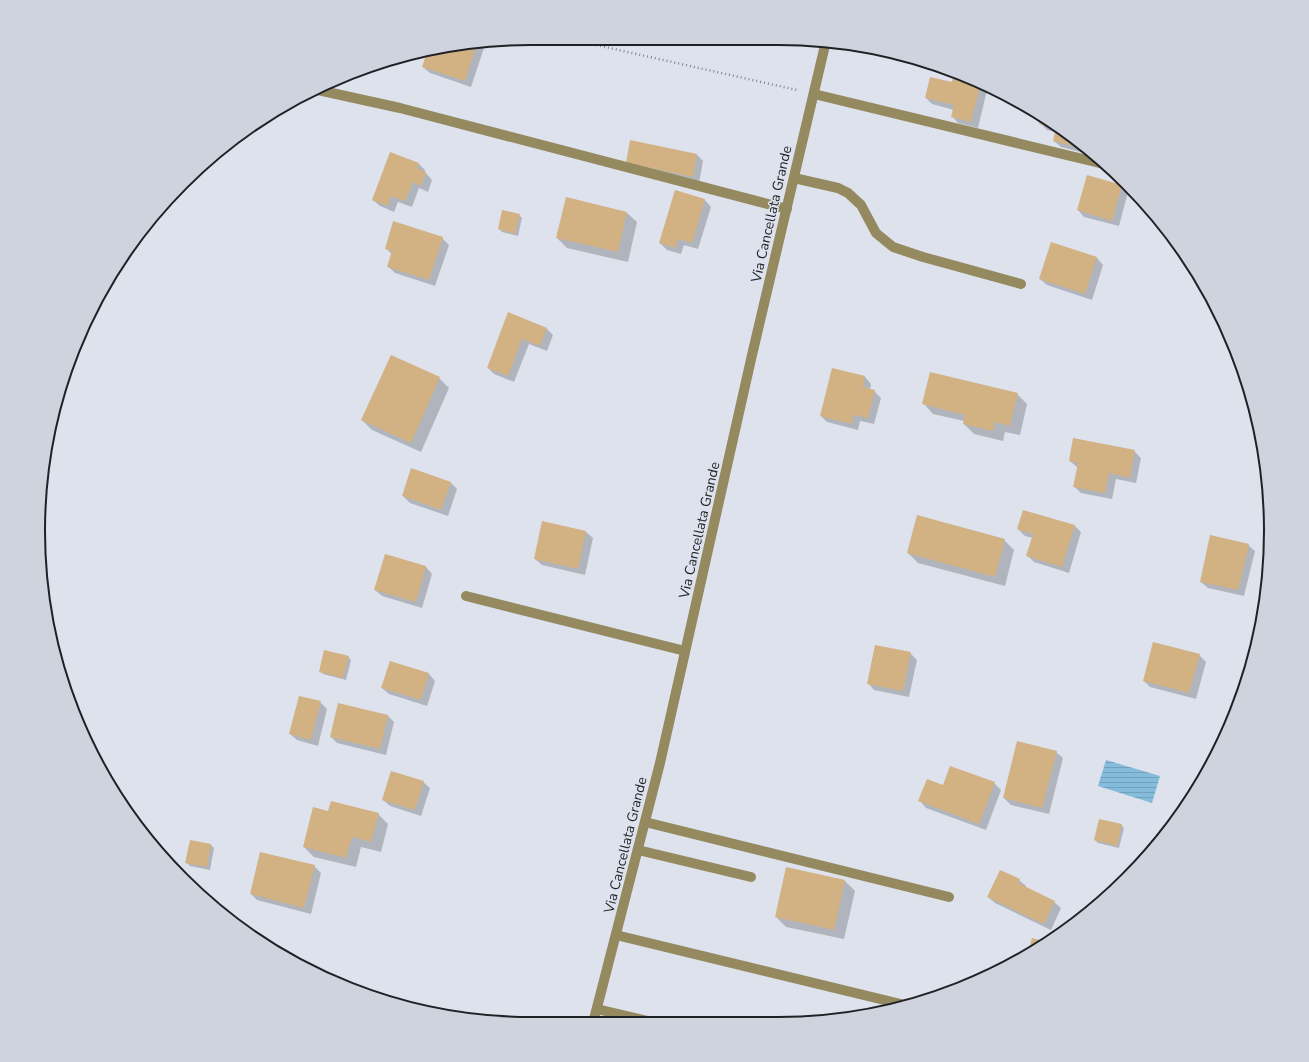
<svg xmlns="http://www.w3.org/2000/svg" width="1309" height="1062" viewBox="0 0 1309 1062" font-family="'Nunito Sans',sans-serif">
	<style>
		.water { fill: url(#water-rules) }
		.shadow { fill: #0003 }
		.building { fill: #d2b183 }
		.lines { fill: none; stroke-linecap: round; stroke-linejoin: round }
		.path { stroke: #81858d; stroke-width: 2.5; stroke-dasharray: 1 3; stroke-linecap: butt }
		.minor { stroke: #958960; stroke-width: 10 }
		.labels { text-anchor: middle; stroke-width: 3; stroke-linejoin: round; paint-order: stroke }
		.street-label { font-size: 14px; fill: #1f2125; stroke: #dde2ed }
		.rim { fill: none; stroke: #1f2125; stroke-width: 2 }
	</style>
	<defs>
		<pattern id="water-rules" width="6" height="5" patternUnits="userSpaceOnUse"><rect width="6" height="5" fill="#86bcdb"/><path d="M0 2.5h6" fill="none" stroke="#73a1bc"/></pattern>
	</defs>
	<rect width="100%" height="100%" fill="#dde2ed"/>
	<!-- water -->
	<polygon class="water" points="1106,760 1160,776 1152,803 1098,786"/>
	<!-- shadow -->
	<g class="shadow">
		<polygon points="480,45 484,48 471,87 430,73 423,67 428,52"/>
		<polygon points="955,72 966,75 988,86 978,128 958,123 952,116 954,110 932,104 926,98 953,83"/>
		<polygon points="1042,116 1093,153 1092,155 1061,147 1054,141 1056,132 1047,130 1040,123"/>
		<polygon points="391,153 419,164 425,170 425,172 432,180 428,192 419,188 412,207 398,202 394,212 380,206 373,200"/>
		<polygon points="697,155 703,161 699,183 633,170"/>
		<polygon points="1122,186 1128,192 1119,226 1084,217 1078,210"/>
		<polygon points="705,200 711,207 698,249 684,245 681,254 667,250 660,243"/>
		<polygon points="627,213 637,222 628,262 567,248 557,238"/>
		<polygon points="519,215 522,218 518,236 502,232 499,229"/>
		<polygon points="442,238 449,245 435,286 395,273 388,266 392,255 386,248"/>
		<polygon points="1052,243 1097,258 1103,265 1092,300 1047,285 1040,279"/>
		<polygon points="509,314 547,329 553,335 547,351 529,344 514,382 494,374 488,368"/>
		<polygon points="832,369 865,377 871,384 870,390 874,391 881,398 874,424 860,421 858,430 827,422 821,416"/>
		<polygon points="439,378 449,388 421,452 372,430 362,420"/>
		<polygon points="1017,394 1027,404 1020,435 1005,432 1003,441 974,434 964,424 964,421 933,414 924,404"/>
		<polygon points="1134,451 1141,458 1136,483 1116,479 1112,499 1081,493 1074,486 1078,468 1070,461"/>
		<polygon points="450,482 457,489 448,516 410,503 403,496"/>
		<polygon points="543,522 586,532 593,538 585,575 542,565 535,559"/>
		<polygon points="1074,525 1081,532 1069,573 1034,562 1028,556 1033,538 1025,536 1018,529"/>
		<polygon points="1004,540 1014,550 1005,586 918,563 908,553"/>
		<polygon points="1248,545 1255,551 1244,596 1208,588 1201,582"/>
		<polygon points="426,567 432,574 422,608 382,596 375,590"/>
		<polygon points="910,653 917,660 909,697 874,690 868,683"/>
		<polygon points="1199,655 1206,662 1196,699 1150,687 1144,681"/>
		<polygon points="348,657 351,660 346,680 323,674 320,671"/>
		<polygon points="390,662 429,674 435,681 427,706 389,694 382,688"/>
		<polygon points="320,702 327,709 318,746 297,740 290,734"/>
		<polygon points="387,715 394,722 386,755 337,743 331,737"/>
		<polygon points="1056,752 1063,758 1049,814 1011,805 1004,798"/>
		<polygon points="423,782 430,788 421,816 390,806 383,800"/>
		<polygon points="994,783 1001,790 986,830 926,808 920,801 944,787"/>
		<polygon points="329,812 378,814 388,824 381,852 361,847 356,867 314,857 304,847"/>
		<polygon points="1121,825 1124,828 1119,848 1098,843 1095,840"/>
		<polygon points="211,845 214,848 210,870 190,866 187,863"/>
		<polygon points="314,866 321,873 311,914 257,900 251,894"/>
		<polygon points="1019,880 1026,886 1025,888 1054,902 1061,908 1051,930 995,903 988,897"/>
		<polygon points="845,881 855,891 844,939 786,927 776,917"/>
	</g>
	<!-- building -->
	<g class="building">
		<polygon points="476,45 465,81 422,67 427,52"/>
		<polygon points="954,72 966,75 981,83 971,122 951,117 954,105 925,98 930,77 952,82"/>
		<polygon points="1041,116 1086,148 1086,149 1053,141 1056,128 1039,124"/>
		<polygon points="630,140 697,154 693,177 626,163"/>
		<polygon points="390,152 419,163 417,168 426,172 421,186 413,182 405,201 391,196 388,206 372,200"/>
		<polygon points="1087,175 1122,185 1112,221 1077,210"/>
		<polygon points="675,190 705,199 692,243 678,239 675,248 659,243"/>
		<polygon points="566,197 627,212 618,252 556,238"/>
		<polygon points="502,210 520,214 515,234 498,229"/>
		<polygon points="393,221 443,237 429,280 387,267 392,251 385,249"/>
		<polygon points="1051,242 1097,257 1085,294 1039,279"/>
		<polygon points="508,312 547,328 540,346 522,339 508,376 487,368"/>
		<polygon points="391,355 440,377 411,443 361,420"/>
		<polygon points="832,368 865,376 863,387 875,390 868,418 854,415 851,424 820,416"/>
		<polygon points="930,372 1018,393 1010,426 995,422 993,431 963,424 965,415 922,404"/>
		<polygon points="1073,438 1135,450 1130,478 1109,473 1105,493 1073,487 1078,463 1069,461"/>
		<polygon points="411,468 451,482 441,510 402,496"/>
		<polygon points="1023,510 1075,525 1062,567 1026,556 1033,534 1017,529"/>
		<polygon points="917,515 1005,539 995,577 907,553"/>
		<polygon points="542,521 586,531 578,569 534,559"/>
		<polygon points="1210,535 1249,544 1238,590 1200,582"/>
		<polygon points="385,554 426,566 416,602 374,590"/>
		<polygon points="1153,642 1200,654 1189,693 1143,681"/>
		<polygon points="875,645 911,652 903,691 867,684"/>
		<polygon points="324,650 349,656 343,678 319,672"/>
		<polygon points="390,661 429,673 421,700 381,688"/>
		<polygon points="299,696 321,701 311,740 289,734"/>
		<polygon points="338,703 388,715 380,749 330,737"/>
		<polygon points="1017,741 1057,751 1042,808 1003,798"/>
		<polygon points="950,766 995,782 979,824 918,801 927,779 943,785"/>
		<polygon points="391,771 424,781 415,810 382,800"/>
		<polygon points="331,801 379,813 371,842 352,837 346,858 303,847 313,807 328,811"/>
		<polygon points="1099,819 1122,824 1117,846 1094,840"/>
		<polygon points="190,840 211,844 207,867 185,863"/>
		<polygon points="260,852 315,865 304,908 250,894"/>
		<polygon points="786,867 845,880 834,930 775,917"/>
		<polygon points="1000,870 1020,879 1018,883 1055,901 1044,924 987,897"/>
		<polygon points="1032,938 1047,942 1028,953"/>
	</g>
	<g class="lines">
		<!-- path -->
		<polyline class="path" points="565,38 797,90"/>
		<!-- minor -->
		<g class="minor">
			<polyline points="318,90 400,108 787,209"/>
			<polyline points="814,94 1108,165"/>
			<polyline points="794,178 838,188 848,193 861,205 876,233 893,247 923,257 1021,284"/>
			<polyline points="466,596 685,651"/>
			<polyline points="645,822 949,897"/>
			<polyline points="638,850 751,877"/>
			<polyline points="616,935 909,1006"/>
			<polyline points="597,1009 656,1023"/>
			<polyline points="593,1023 660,763 752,355 826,41"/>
		</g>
	</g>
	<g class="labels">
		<!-- street labels -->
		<g class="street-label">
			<text transform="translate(771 214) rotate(-77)" y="5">Via Cancellata Grande</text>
			<text transform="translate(699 530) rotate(-77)" y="5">Via Cancellata Grande</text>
			<text transform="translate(625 845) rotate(-76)" y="5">Via Cancellata Grande</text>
		</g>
	</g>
	<!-- crop -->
	<path d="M0 0H1309V1062H0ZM531 45H778A486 486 0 0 1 1264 531V531A486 486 0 0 1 778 1017H531A486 486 0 0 1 45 531V531A486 486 0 0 1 531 45Z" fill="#ced3dd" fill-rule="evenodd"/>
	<path class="rim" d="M531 45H778A486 486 0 0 1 1264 531V531A486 486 0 0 1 778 1017H531A486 486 0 0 1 45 531V531A486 486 0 0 1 531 45Z"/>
</svg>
